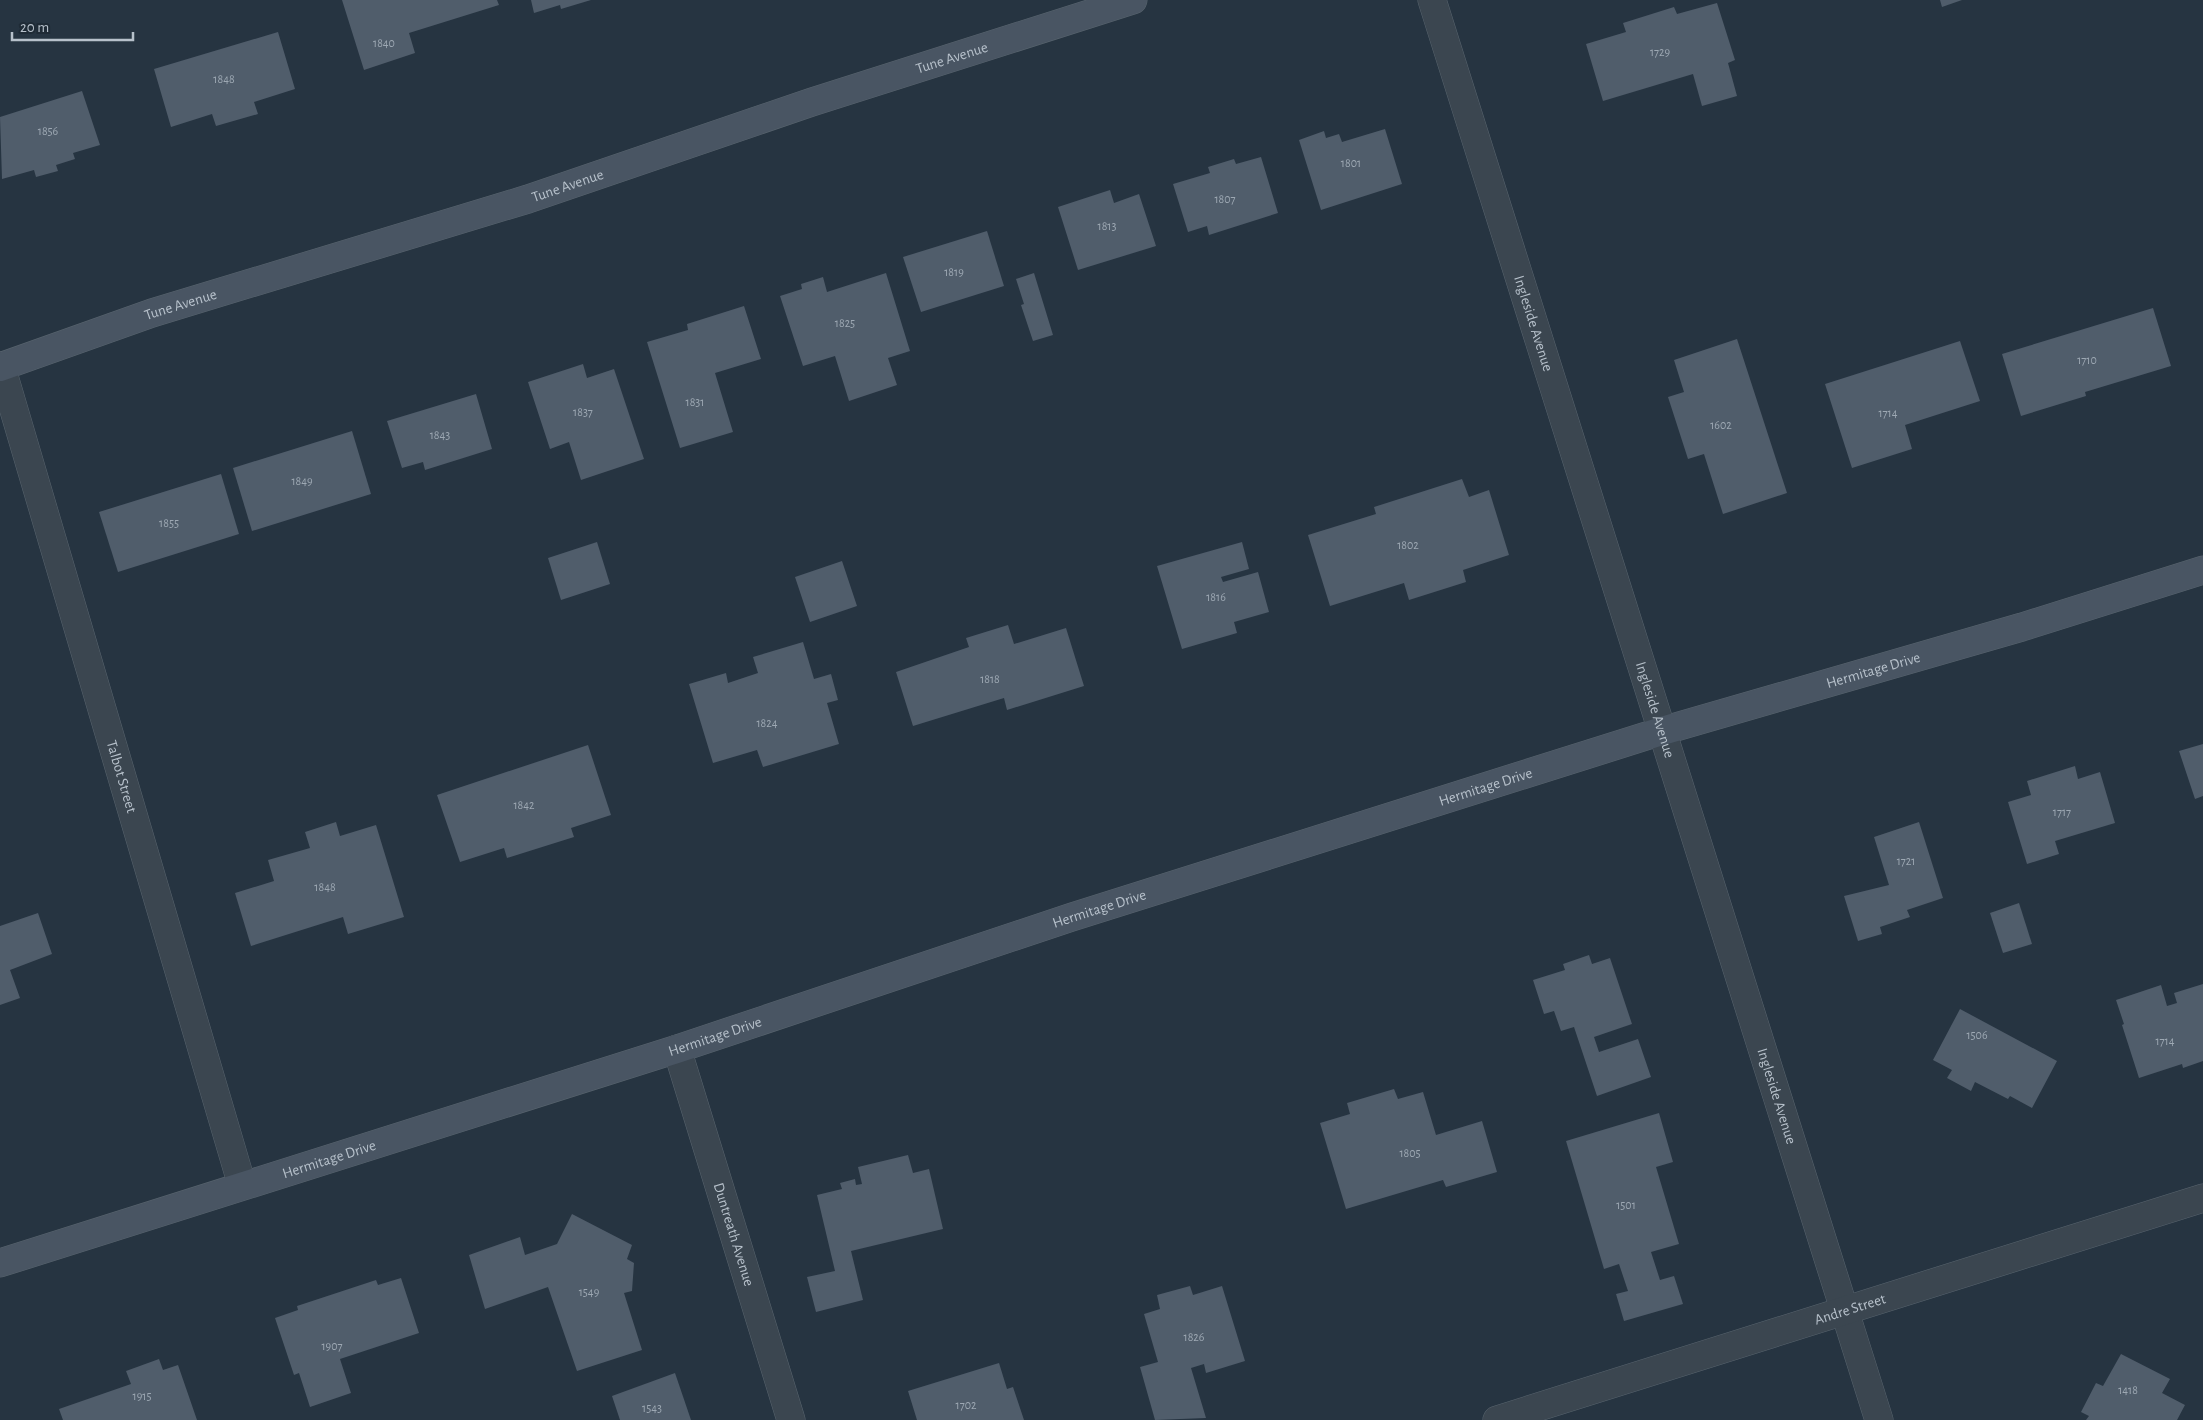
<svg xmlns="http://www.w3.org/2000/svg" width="2203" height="1420" viewBox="0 0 2203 1420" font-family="'Alegreya Sans',sans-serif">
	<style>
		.building { fill: #505d6b }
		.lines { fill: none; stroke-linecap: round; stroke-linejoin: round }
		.street-casing { stroke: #58646e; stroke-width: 29 }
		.secondary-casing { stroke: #58646e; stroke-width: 29 }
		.street { stroke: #3b4650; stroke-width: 28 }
		.secondary { stroke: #495563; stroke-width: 28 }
		.labels { text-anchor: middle; stroke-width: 4; stroke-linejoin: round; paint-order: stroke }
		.number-label { font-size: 12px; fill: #9da8b3 }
		.street-label { font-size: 15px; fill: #b7c1cb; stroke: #1f2b36 }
	</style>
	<rect width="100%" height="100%" fill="#263441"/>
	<!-- building -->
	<g class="building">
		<polygon points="342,0 497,0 499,5 409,33 415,53 364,70"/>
		<polygon points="531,0 591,0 561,9 560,5 534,13"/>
		<polygon points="1940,0 1962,0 1942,7"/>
		<polygon points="1717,3 1735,60 1728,63 1737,96 1702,106 1693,74 1603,101 1586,44 1626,32 1623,23 1674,7 1677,14"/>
		<polygon points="278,32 295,89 254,102 258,114 216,126 212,114 171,127 154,69"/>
		<polygon points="82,91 100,145 73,153 75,159 56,165 58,171 36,177 34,170 2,179 0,117"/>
		<polygon points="1385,129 1402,184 1321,210 1299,140 1324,131 1326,138 1339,134 1342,142"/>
		<polygon points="1261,157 1278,213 1209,235 1207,226 1188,232 1173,184 1210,173 1208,167 1234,159 1236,164"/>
		<polygon points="1110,190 1114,203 1139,194 1156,246 1078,270 1058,207"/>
		<polygon points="987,231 1004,286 921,312 903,257"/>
		<polygon points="886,273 910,351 888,358 897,385 849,401 835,356 803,366 780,296 802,289 801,284 823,277 827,292"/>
		<polygon points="1034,273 1053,335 1033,341 1021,305 1024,304 1016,279"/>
		<polygon points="744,306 761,359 715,373 733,432 680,448 647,342 688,330 687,324"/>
		<polygon points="2153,308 2171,366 2085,392 2086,396 2021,416 2002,354"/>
		<polygon points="1737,339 1787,493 1723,514 1704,454 1688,459 1668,397 1684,392 1674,360"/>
		<polygon points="1960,341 1980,401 1905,425 1912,449 1852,468 1825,384"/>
		<polygon points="583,364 587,378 614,369 644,459 581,480 569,442 550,449 528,382"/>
		<polygon points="476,394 492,449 425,470 423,462 402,468 387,421"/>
		<polygon points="352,431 371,494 252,531 233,468"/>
		<polygon points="221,474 239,534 118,572 99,512"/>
		<polygon points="1462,479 1469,497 1489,490 1509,555 1463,570 1466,582 1409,600 1404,583 1330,606 1308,535 1376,514 1374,507"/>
		<polygon points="597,542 610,584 561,600 548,558"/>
		<polygon points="1242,542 1249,569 1221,577 1223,582 1258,572 1269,612 1234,622 1237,633 1182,649 1157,566"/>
		<polygon points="842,561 857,606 810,622 795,577"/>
		<polygon points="1008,625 1014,644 1066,628 1084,686 1007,710 1004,698 913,726 896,672 969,647 966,638"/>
		<polygon points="803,642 814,679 831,674 838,700 827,703 839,744 763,767 757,750 713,763 689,684 726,673 728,683 758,673 753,657"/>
		<polygon points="2203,744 2203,796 2195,799 2179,751"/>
		<polygon points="588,745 611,815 571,828 574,837 507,858 504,848 460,862 437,795"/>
		<polygon points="2075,766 2078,779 2100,772 2115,823 2055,841 2059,854 2027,864 2008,802 2031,795 2027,781"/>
		<polygon points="336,822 340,836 376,825 404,917 348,934 343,917 251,946 235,893 274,881 268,860 310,848 305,832"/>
		<polygon points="1919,822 1943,898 1907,910 1910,917 1880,927 1882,934 1858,941 1844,896 1889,885 1874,837"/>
		<polygon points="2019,903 2032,944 2003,953 1990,913"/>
		<polygon points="38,913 52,954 10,970 20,998 0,1005 0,926"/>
		<polygon points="1589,955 1592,964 1610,958 1632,1024 1594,1037 1599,1052 1638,1039 1651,1077 1597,1096 1574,1027 1561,1031 1554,1011 1544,1014 1533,980 1565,970 1563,964"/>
		<polygon points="2203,984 2203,1061 2183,1068 2182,1064 2139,1078 2122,1025 2124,1024 2116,1000 2161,985 2167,1006 2177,1003 2174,993"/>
		<polygon points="1960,1009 2057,1061 2032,1108 2010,1096 2008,1099 1975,1082 1971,1091 1947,1078 1952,1070 1933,1060"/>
		<polygon points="1394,1089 1398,1099 1423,1092 1436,1135 1482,1121 1497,1172 1446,1187 1443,1180 1346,1209 1320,1123 1350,1114 1347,1103"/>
		<polygon points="1659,1113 1673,1162 1656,1167 1679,1244 1651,1252 1660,1280 1674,1276 1683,1304 1624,1321 1616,1294 1628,1291 1619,1264 1604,1269 1566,1141"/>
		<polygon points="908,1155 913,1173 929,1169 943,1229 851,1251 863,1300 816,1312 807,1277 835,1271 817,1195 842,1189 840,1183 855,1179 856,1185 862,1184 858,1167"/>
		<polygon points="572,1214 632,1245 627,1259 634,1263 632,1291 624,1293 642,1350 577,1371 548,1287 485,1309 469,1255 520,1237 525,1255 557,1244"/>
		<polygon points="401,1278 419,1333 340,1359 351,1393 310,1407 299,1373 294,1375 275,1318 298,1310 297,1306 376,1280 378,1285"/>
		<polygon points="1190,1286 1193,1295 1222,1286 1245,1361 1206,1373 1204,1364 1191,1368 1206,1418 1155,1420 1140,1367 1158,1362 1144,1314 1160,1309 1157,1295"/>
		<polygon points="2121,1354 2170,1379 2162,1393 2185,1405 2177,1420 2086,1420 2089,1416 2081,1412 2096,1383 2103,1386"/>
		<polygon points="159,1359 163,1370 178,1365 197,1420 63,1420 59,1409 131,1384 126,1371"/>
		<polygon points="999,1363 1007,1389 1013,1387 1024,1420 917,1420 908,1391"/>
		<polygon points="675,1373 691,1420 620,1420 612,1396"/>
	</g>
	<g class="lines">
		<!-- street casing -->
		<g class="street-casing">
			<g id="street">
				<path id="s1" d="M 1432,0 L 1879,1420"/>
				<path id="s2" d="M 1,366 L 242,1185"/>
				<path id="s3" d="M 677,1049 L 791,1420"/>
				<path id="s4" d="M 1497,1420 L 2203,1198"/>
			</g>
		</g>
		<!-- secondary casing -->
		<g class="secondary-casing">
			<g id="secondary">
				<path id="s5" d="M 0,367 L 152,313 L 528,199 L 812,102 L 1133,0"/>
				<path id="s6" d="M 0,1263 L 677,1049 L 1072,917 L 1662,731 L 2022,627 L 2203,570"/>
			</g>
		</g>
		<!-- street -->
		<use href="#street" class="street"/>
		<!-- secondary -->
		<use href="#secondary" class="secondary"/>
	</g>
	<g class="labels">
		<!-- number labels -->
		<g class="number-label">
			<text x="384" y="47">1840</text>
			<text x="1660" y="56">1729</text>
			<text x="224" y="83">1848</text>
			<text x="48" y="135">1856</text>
			<text x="1351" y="167">1801</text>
			<text x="1225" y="203">1807</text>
			<text x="1107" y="230">1813</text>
			<text x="954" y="276">1819</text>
			<text x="845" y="327">1825</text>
			<text x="2087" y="364">1710</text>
			<text x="695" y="406">1831</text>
			<text x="583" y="416">1837</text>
			<text x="1888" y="417">1714</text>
			<text x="1721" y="429">1602</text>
			<text x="440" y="439">1843</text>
			<text x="302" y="485">1849</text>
			<text x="169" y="527">1855</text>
			<text x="1408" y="549">1802</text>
			<text x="1216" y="601">1816</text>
			<text x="990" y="683">1818</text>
			<text x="767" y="727">1824</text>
			<text x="524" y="809">1842</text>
			<text x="2062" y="816">1717</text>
			<text x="1906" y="865">1721</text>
			<text x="325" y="891">1848</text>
			<text x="1977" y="1039">1506</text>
			<text x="2165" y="1045">1714</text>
			<text x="1410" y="1157">1805</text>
			<text x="1626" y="1209">1501</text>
			<text x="589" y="1296">1549</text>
			<text x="1194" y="1341">1826</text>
			<text x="332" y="1350">1907</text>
			<text x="2128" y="1394">1418</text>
			<text x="142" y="1400">1915</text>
			<text x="966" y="1409">1702</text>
			<text x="652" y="1412">1543</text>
		</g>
		<!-- street labels -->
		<g class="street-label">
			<text dy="5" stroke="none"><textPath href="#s5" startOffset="1001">Tune Avenue</textPath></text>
			<text dy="5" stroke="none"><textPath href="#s5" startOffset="596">Tune Avenue</textPath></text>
			<text dy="5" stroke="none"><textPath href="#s5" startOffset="191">Tune Avenue</textPath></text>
			<text dy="5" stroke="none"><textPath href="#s1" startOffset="339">Ingleside Avenue</textPath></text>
			<text dy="5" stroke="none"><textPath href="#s6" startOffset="1965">Hermitage Drive</textPath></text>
			<text dy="5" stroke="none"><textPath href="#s1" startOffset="744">Ingleside Avenue</textPath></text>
			<text dy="5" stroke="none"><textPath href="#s2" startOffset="428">Talbot Street</textPath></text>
			<text dy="5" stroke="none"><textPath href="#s6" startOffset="1560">Hermitage Drive</textPath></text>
			<text dy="5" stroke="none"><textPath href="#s6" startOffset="1155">Hermitage Drive</textPath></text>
			<text dy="5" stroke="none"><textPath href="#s6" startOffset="750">Hermitage Drive</textPath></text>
			<text dy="5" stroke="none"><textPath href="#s1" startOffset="1149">Ingleside Avenue</textPath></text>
			<text dy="5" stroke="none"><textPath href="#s6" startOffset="345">Hermitage Drive</textPath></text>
			<text dy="5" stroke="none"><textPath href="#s3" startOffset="194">Duntreath Avenue</textPath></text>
			<text dy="5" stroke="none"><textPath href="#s4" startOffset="370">Andre Street</textPath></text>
		</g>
	</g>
	<!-- scale -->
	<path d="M12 32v8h121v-8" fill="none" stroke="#b7c1cb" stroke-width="2.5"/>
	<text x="20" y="32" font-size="15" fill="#b7c1cb" stroke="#1f2b36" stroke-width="4" paint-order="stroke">20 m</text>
</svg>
